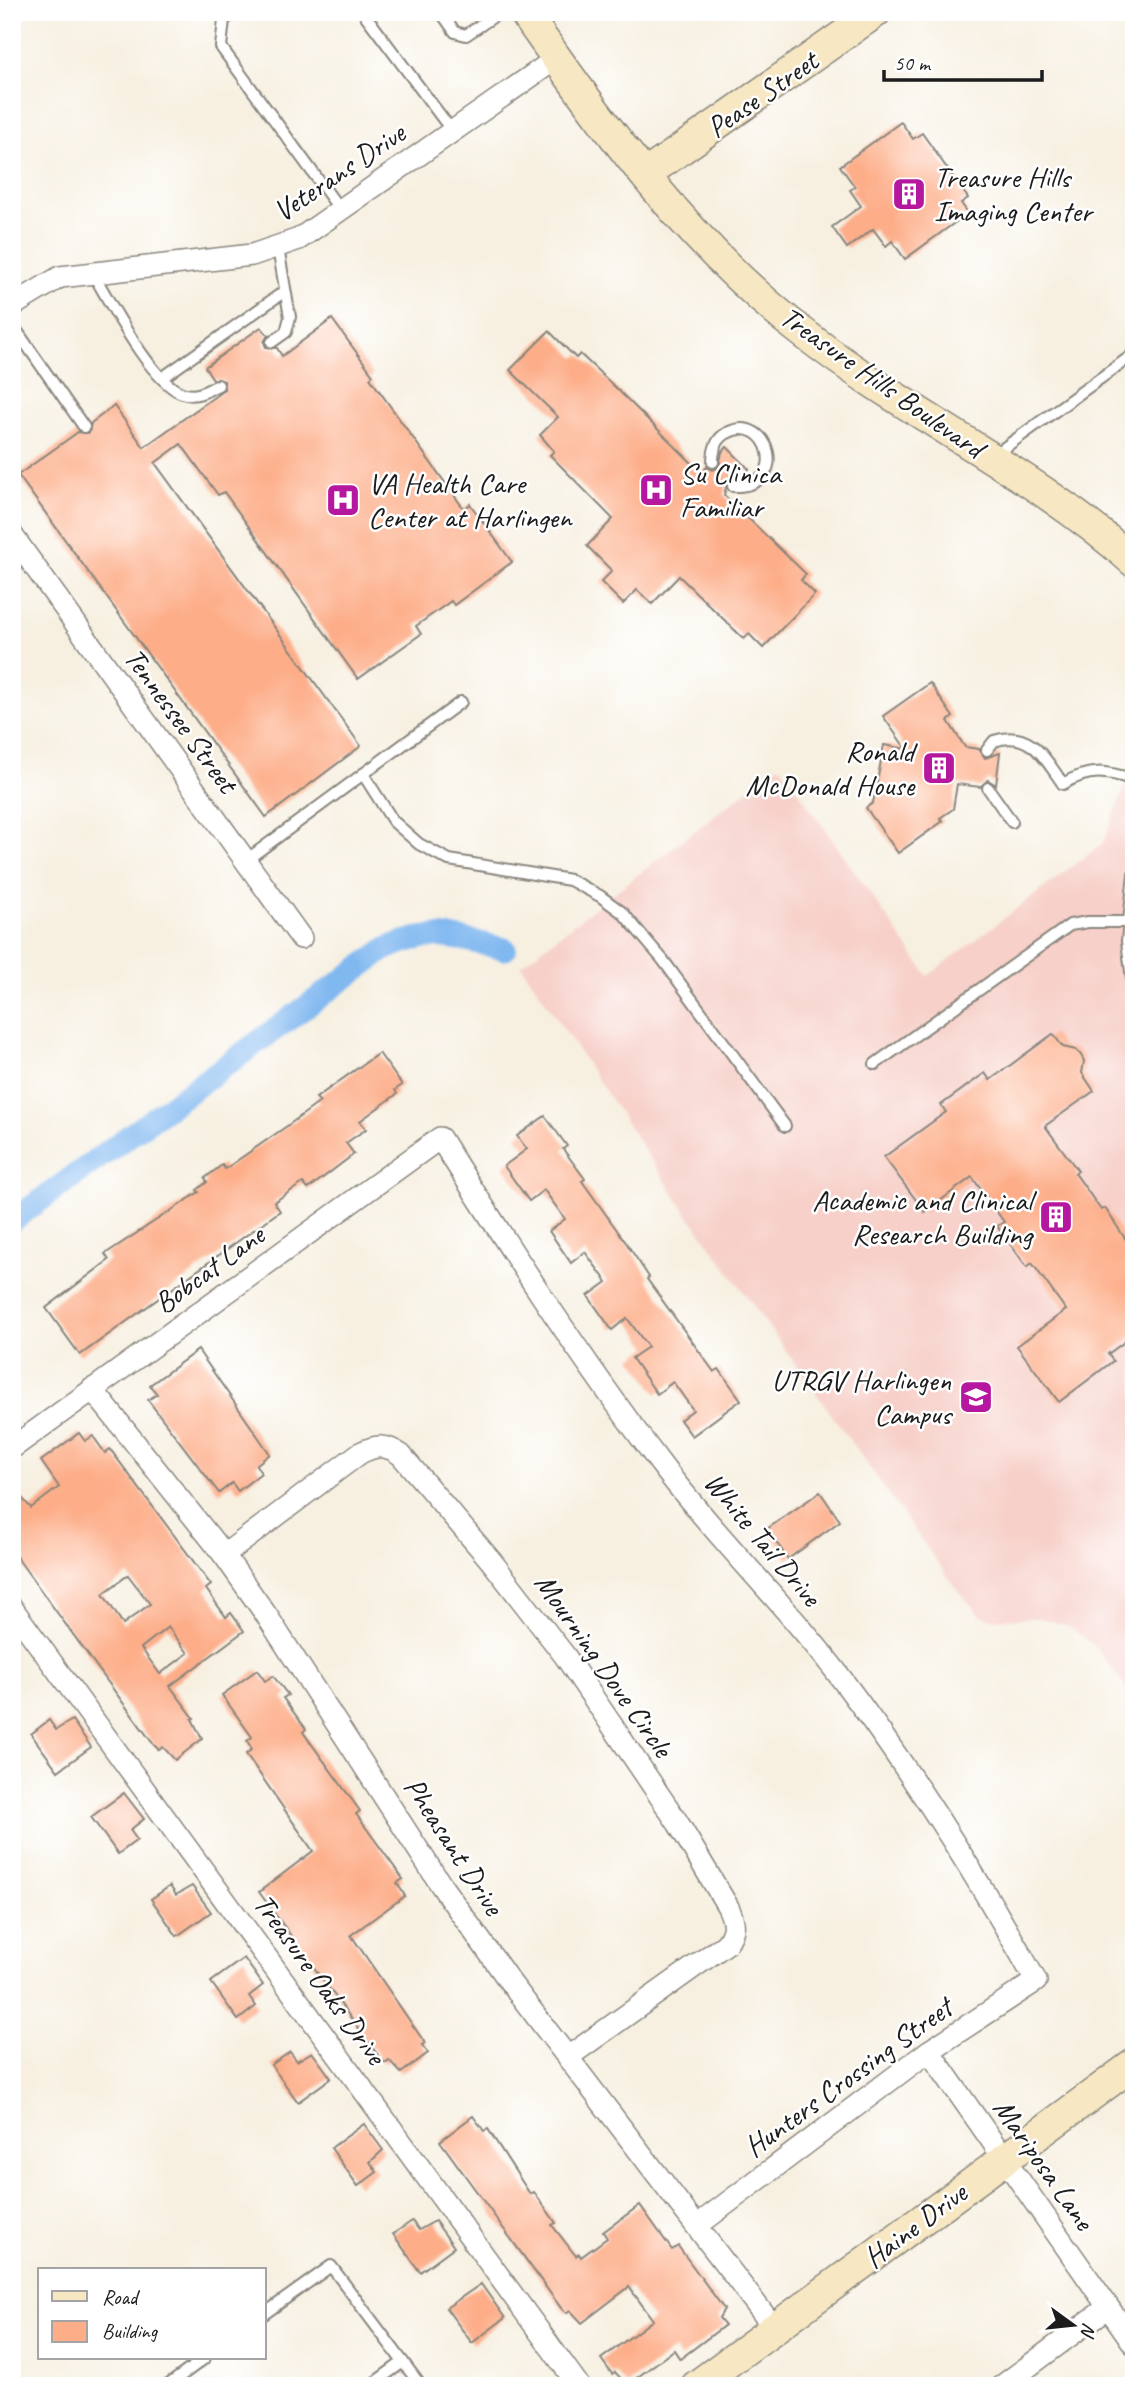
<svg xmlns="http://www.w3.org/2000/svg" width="1146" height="2398" viewBox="0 0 1146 2398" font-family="Caveat,sans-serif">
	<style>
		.built { fill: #f7d0c9 }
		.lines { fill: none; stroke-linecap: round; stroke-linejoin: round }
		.canal { stroke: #80b8f0; stroke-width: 23 }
		.building { fill: #fdae89; fill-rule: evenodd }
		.lane-casing { stroke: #8a867e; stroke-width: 14 }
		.street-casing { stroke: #8a867e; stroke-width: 24 }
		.secondary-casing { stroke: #8a867e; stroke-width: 33 }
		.path { stroke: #8a867e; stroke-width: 3.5; stroke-dasharray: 2 5; stroke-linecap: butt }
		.lane { stroke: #fff; stroke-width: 10 }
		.street { stroke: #fff; stroke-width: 21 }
		.secondary { stroke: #f7e8c3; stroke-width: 30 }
		.labels { text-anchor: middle; stroke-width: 5; stroke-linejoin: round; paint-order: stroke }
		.street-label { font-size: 30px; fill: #1c1c1c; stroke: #fff }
		.poi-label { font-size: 30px; fill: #1c1c1c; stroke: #fff; text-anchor: start }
	</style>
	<rect width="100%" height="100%" fill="#fff"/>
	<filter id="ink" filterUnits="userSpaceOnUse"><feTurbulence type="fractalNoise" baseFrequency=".0143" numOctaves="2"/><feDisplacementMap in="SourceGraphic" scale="14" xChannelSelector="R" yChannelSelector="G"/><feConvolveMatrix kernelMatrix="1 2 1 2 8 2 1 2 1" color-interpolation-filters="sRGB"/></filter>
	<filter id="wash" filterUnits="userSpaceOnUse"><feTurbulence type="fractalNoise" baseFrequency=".00686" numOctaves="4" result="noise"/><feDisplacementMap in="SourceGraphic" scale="28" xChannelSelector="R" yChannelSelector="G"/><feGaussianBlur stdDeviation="1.57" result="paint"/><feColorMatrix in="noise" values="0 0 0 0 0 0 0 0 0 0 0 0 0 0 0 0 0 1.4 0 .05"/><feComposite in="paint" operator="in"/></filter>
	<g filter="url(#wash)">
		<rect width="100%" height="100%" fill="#f7f0e1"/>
		<!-- built -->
		<polygon class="built" points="1134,764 1134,1699 1095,1646 1068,1626 1040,1618 989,1619 979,1614 958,1591 680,1203 521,965 780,765 928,976 1103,843"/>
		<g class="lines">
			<!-- canal -->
			<path class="canal" d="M 12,1221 L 384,950 C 433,927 455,938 505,949"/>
		</g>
		<g id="blocks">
			<!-- building -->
			<g class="building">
				<polygon points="901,122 913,139 922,133 968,198 961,203 968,213 905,259 892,241 886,246 873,229 847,248 832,227 861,206 850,190 855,187 840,166"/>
				<polygon points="332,319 373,375 370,378 464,509 470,504 512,562 454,605 451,601 416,626 421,634 358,679 224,492 218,495 181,444 155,463 361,746 266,817 18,475 78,432 89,433 91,423 114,406 144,447 224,390 224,381 213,379 205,367 261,327 268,335 264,342 266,347 277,348 282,356"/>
				<polygon points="549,331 576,358 580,354 615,387 702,473 707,467 713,470 719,467 722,452 727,447 749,469 741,477 728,480 724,495 806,574 801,580 815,594 763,648 749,634 744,639 679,576 652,604 637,590 623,604 601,582 612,571 587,546 613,519 550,455 554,451 540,435 558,417 510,370"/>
				<polygon points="930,683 953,717 948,721 965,747 979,749 985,758 1000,753 996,785 988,780 980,787 957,784 953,809 940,818 943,821 898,853 866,808 873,803 884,745 906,749 883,716"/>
				<polygon points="1053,1034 1063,1047 1076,1050 1081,1055 1084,1061 1082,1073 1094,1091 1045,1126 1078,1171 1075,1173 1101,1210 1105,1208 1134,1252 1134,1335 1108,1354 1113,1361 1059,1402 1017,1346 1066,1310 1032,1263 1027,1267 997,1226 1004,1222 972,1177 925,1212 884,1157 946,1112 941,1105 985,1073 990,1080"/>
				<polygon points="379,1053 402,1085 395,1090 397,1094 360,1121 366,1129 346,1143 354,1154 308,1189 303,1183 274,1202 280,1211 80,1355 46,1308 109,1260 105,1254 199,1192 197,1190 207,1182 205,1178 222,1165 225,1169 287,1126 320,1102 316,1098"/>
				<polygon points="545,1116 567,1146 563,1149 585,1179 582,1181 627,1244 649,1277 647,1279 714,1372 719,1369 741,1400 692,1436 680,1420 693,1410 673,1382 657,1394 632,1358 648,1347 627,1318 612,1330 588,1296 607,1282 585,1252 571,1263 549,1231 565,1219 544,1190 529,1201 504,1166 527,1149 517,1136"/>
				<polygon points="198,1350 270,1454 256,1465 261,1473 238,1491 232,1483 219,1493 148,1400 157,1394 150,1385"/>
				<path d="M 79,1433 L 85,1441 L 93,1436 L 105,1453 L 110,1449 L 211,1585 L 206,1589 L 226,1617 L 231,1613 L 244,1631 L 170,1686 L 194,1718 L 192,1719 L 202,1739 L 175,1760 L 163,1747 L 159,1750 L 154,1745 L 12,1551 L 12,1487 L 31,1508 L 59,1487 L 41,1461 ZM 128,1575 L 150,1604 L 123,1624 L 103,1594 ZM 168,1627 L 188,1653 L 160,1674 L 141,1648 Z"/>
				<polygon points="820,1492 840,1521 788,1559 767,1529"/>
				<polygon points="257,1670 265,1681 273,1676 288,1695 283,1698 306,1729 303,1732 360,1811 356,1814 403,1879 397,1883 405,1896 351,1935 425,2043 422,2045 428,2053 401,2073 389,2060 385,2063 380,2058 259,1892 313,1851 246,1754 252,1749 247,1741 252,1737 222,1695"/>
				<polygon points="49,1720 56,1730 72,1720 91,1747 58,1771 31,1734"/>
				<polygon points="124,1793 144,1819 130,1830 137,1840 118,1854 91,1817"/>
				<polygon points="170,1886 176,1895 192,1886 211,1912 177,1936 151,1899"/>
				<polygon points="244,1958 263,1985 249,1996 256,2006 238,2020 211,1982"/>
				<polygon points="290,2052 297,2061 312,2052 331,2078 298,2102 271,2065"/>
				<polygon points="473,2116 484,2131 488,2129 530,2194 534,2192 556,2223 552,2225 576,2256 579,2254 581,2257 607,2238 603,2232 640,2205 672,2250 678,2246 724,2309 719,2318 725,2325 680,2359 674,2350 627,2385 615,2372 612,2374 601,2359 653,2320 629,2287 582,2323 570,2310 566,2313 561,2308 440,2141"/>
				<polygon points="364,2124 383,2150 370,2162 377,2172 358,2186 331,2148"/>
				<polygon points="412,2221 419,2230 435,2221 454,2247 420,2272 393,2234"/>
				<polygon points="481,2284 505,2318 472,2343 446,2308"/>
			</g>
		</g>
	</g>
	<g filter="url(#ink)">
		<use href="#blocks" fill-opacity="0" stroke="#8a867e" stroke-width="2"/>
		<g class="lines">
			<!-- lane casing -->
			<g class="lane-casing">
				<g id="lane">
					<polyline points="235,12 224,20 221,47 341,211"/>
					<polyline points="363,12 452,131"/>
					<polyline points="441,12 455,32 466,35 500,12"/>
					<path d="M 92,272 C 110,302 151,382 182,393 C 196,398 207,391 218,385"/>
					<polyline points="12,324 84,427"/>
					<polyline points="272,342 286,332 290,317 278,248"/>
					<polyline points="162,378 285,291"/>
					<polyline points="993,456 1134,354"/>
					<path d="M 713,462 C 713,450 716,439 727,433 C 769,411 792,488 733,486"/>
					<path d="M 987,750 L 994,741 C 1030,729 1044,757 1063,784 C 1089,768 1107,771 1134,780"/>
					<polyline points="363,774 393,821 419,844 449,860 570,880 600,896 623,913 663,960 785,1126"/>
					<polyline points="988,788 1012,822"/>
					<polyline points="245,861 461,702"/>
					<polyline points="1134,874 1127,941 1134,994"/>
					<polyline points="875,1064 1070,925 1088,922 1128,922"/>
					<polyline points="264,2314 331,2266 421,2386"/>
					<polyline points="167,2386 205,2358"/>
					<polyline points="370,2386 403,2362"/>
				</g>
			</g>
			<!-- street casing -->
			<g class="street-casing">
				<g id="street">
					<polyline points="12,306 60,277 252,255 299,239 557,58"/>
					<polyline points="12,535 301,938"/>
					<polyline points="92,1389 224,1555 267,1616 443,1888 510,1982 775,2329"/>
					<path d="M 12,1448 L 440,1138 C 510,1249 581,1359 660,1463 C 715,1536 782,1600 838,1674 C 911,1771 976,1874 1036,1981 L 929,2051 L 698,2225"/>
					<path d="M 224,1555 L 360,1453 C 377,1445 386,1444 401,1455 L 492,1562 L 565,1656 L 678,1823 L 728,1907 C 735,1922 736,1930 726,1944 L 568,2057"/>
					<polyline points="12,1608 579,2386"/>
					<polyline points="929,2051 1134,2344"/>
					<polyline points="1002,2386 1107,2308"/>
				</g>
			</g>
			<!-- secondary casing -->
			<g class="secondary-casing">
				<g id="secondary">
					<path d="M 524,12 C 604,127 690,246 802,332 C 908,415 1034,472 1134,562"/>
					<polyline points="646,174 876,12"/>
					<polyline points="696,2386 1134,2064"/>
				</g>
			</g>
			<!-- path -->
			<polyline class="path" points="1133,1083 1134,1083"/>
			<!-- lane -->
			<use href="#lane" class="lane"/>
			<!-- street -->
			<use href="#street" class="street"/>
			<!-- secondary -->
			<use href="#secondary" class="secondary"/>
		</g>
	</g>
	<!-- icons -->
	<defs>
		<g id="building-square" transform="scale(1.75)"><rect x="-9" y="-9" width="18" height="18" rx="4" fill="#b5179e" stroke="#fff"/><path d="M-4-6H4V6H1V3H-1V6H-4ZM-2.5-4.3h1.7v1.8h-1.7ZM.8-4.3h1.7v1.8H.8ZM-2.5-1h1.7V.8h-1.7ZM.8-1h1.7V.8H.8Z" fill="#fff"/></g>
		<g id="hospital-square" transform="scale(1.75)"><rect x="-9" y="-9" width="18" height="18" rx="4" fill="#b5179e" stroke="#fff"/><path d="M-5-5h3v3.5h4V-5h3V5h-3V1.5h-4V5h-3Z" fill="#fff"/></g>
		<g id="university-square" transform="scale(1.75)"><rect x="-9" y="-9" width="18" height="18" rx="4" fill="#b5179e" stroke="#fff"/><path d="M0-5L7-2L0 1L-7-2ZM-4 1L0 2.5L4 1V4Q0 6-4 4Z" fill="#fff"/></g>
	</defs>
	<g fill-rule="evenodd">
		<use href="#building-square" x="909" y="194"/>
		<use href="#hospital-square" x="656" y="490"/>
		<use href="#hospital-square" x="343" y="500"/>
		<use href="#building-square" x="939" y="768"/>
		<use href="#building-square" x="1056" y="1217"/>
		<use href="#university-square" x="976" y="1397"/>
	</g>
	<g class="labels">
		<!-- street labels -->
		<g class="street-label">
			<text transform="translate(762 94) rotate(-35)" y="10">Pease Street</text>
			<text transform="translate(339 172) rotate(-34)" y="10">Veterans Drive</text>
			<text transform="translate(882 382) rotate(35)" y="10">Treasure Hills Boulevard</text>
			<text transform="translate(181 720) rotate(54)" y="10">Tennessee Street</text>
			<text transform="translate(209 1269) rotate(-36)" y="10">Bobcat Lane</text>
			<text transform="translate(763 1539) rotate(50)" y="10">White Tail Drive</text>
			<text transform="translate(604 1665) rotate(55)" y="10">Mourning Dove Circle</text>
			<text transform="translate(454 1846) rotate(57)" y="10">Pheasant Drive</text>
			<text transform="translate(320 1979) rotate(54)" y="10">Treasure Oaks Drive</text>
			<text transform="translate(848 2077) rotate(-36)" y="10">Hunters Crossing Street</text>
			<text transform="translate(1044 2164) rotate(55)" y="10">Mariposa Lane</text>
			<text transform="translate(915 2225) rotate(-37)" y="10">Haine Drive</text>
		</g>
		<!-- poi labels -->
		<g class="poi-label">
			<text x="934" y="187">Treasure Hills<tspan x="934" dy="34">Imaging Center</tspan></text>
			<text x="680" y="483">Su Clinica<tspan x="680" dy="34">Familiar</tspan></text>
			<text x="368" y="493">VA Health Care<tspan x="368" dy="34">Center at Harlingen</tspan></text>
			<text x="914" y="761" text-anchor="end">Ronald<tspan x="914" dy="34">McDonald House</tspan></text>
			<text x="1032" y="1210" text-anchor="end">Academic and Clinical<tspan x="1032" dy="34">Research Building</tspan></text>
			<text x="951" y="1390" text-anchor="end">UTRGV Harlingen<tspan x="951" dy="34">Campus</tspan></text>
		</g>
	</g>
	<!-- margin -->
	<rect width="1146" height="2398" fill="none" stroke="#fff" stroke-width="42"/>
	<!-- legend -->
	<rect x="38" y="2268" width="228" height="91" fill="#ffffff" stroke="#a4a4a4" stroke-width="2"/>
	<rect x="52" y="2291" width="35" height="10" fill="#f7e8c3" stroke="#a4a4a4" stroke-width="2"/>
	<text x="102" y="2304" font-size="21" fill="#1c1c1c">Road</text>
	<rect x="52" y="2321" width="35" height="21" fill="#fdae89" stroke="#a4a4a4" stroke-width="2"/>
	<text x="102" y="2338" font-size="21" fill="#1c1c1c">Building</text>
	<!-- north arrow -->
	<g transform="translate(1073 2325) rotate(105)" stroke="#ffffff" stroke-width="5" paint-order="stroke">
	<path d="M0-5L12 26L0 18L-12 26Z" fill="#1c1c1c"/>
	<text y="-10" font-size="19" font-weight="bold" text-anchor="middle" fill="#1c1c1c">N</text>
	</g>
	<!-- scale -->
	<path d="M884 70v10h158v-10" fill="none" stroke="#1c1c1c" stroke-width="3.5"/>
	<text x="894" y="70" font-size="21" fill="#1c1c1c" stroke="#ffffff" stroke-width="5" paint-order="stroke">50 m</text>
</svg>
